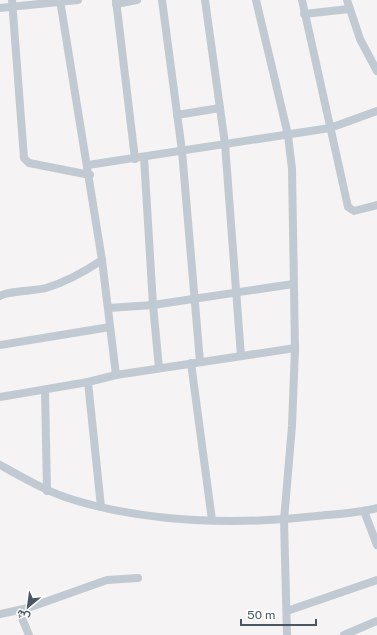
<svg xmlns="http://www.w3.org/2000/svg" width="377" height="635" viewBox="0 0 377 635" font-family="'Public Sans',Vazirmatn,sans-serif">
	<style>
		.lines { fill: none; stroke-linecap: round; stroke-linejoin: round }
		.street { stroke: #c1cad2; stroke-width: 8 }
	</style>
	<rect width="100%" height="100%" fill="#f5f3f3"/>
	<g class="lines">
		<!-- street -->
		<g class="street">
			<polyline points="12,0 24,158 29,163 90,175"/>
			<polyline points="60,0 102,260 116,375"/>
			<polyline points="116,0 135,159"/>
			<polyline points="162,0 182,151 200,362"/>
			<polyline points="205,0 225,144 241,356"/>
			<polyline points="256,0 288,135 292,169 295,348 292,426 284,520 287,635"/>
			<polyline points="302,0 348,207 354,211 377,205"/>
			<polyline points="347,0 360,39 377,71"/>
			<polyline points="116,4 137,0"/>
			<polyline points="0,8 78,0"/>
			<polyline points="304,14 349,9"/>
			<polyline points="177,115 220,108"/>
			<polyline points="144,157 153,305 159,368"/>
			<polyline points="88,165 330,128 377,111"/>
			<path d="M 0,296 C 6,291 35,291 46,288 C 66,282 84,272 102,260"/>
			<polyline points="108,308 153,305 293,284"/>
			<polyline points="0,345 110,327"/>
			<polyline points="191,363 212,520"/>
			<polyline points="88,382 101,507"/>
			<polyline points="45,390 47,491"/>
			<polyline points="0,397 88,382 116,375 295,348"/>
			<path d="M 0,465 C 24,478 47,492 74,500 C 150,523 239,525 317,516 C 337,514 358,513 377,508"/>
			<polyline points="364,511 377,545"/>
			<polyline points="19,611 29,635"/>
			<polyline points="287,611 377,580"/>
			<polyline points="0,614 28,608 107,580 138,578"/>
			<polyline points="344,635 377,621"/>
		</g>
	</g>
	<!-- north arrow -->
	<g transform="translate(28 607) rotate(209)" stroke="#ffffff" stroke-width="3" paint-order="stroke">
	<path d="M0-3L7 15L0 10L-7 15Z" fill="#4a5661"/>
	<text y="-6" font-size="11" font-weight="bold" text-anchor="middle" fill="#4a5661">ش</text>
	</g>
	<!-- scale -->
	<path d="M241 619v6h75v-6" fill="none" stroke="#4a5661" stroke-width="2"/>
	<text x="247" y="619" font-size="12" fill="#4a5661" stroke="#ffffff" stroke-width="3" paint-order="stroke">50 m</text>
</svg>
